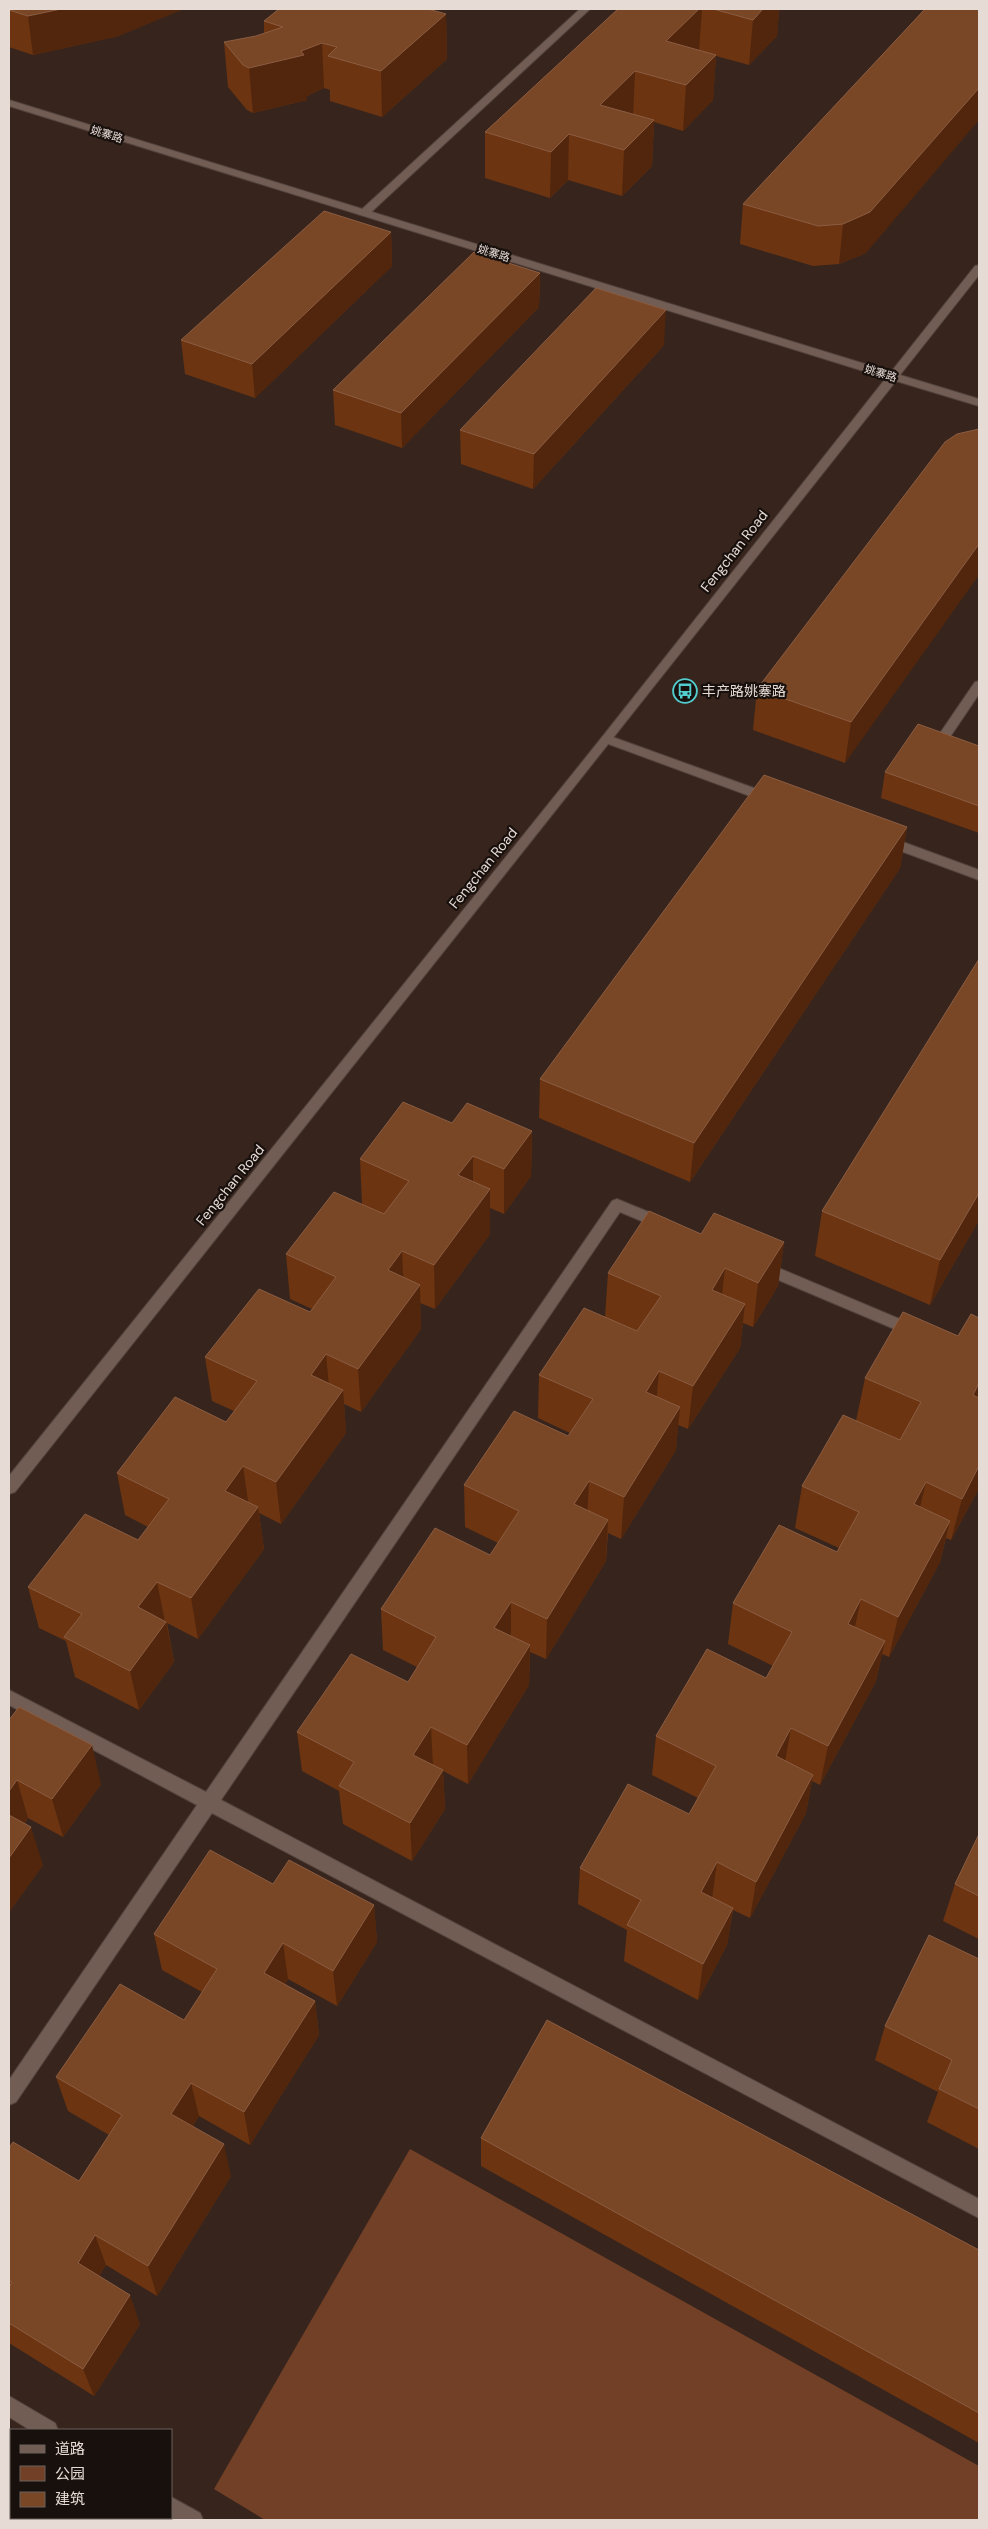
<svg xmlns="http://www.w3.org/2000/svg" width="988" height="2529" viewBox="0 0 988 2529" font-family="'DM Sans','Noto Sans SC',sans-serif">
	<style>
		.green { fill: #724027 }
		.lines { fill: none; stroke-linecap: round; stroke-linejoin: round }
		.lane-casing { stroke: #52433d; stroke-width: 2 }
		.street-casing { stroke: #52433d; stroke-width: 2 }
		.lane { fill: #725d54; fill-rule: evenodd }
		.street { fill: #725d54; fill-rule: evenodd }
		.wall { fill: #6c3411 }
		.shaded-wall { fill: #51260d }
		.building { fill: #794626; stroke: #8b5d42 }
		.labels { text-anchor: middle; stroke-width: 4.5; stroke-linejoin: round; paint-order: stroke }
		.far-street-label { font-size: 11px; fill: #e7dbd6; stroke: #18100d }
		.street-label { font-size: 14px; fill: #e7dbd6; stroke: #18100d }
		.poi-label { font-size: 14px; fill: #e7dbd6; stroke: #18100d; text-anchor: start }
	</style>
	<rect width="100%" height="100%" fill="#37251d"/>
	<!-- green -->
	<polygon class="green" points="410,2149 979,2466 979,2520 265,2520 214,2489"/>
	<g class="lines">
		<!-- lane casing -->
		<g class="lane-casing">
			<g id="lane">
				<polygon points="580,9 590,9 368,215 360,215 360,211"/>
				<polygon points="979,681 979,694 948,740 979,751 979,760 936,745 934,742 975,682"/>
				<polygon points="607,735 776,796 777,799 776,802 766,802 603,742 601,739 603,736"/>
				<polygon points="884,835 979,870 979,880 879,843 877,840"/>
				<polygon points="617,1199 668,1220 670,1224 668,1228 663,1230 620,1212 221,1800 979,2199 979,2218 212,1813 16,2102 9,2105 9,2080 197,1805 9,1705 9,1690 206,1792 612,1201"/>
				<polygon points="762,1261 921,1328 924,1332 921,1336 916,1338 911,1336 757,1271 754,1267 757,1263"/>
				<polygon points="9,2396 55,2423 58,2430 30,2430 9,2417"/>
				<polygon points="171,2497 200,2513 203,2520 174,2520 170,2518"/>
			</g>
		</g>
		<!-- street casing -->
		<g class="street-casing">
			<polygon id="street" points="9,100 891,372 975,266 979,265 979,275 900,375 979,399 979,406 896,381 15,1492 9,1494 9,1476 603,736 886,378 9,106"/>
		</g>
		<!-- lane -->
		<use href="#lane" class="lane"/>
		<!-- street -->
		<use href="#street" class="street"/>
	</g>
	<!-- wall -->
	<g class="wall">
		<polygon points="9,9 119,36 33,55 9,47"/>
		<polygon points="618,9 779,9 777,36 749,65 716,56 713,100 683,131 654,122 652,166 622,196 568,180 550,198 485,178 485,132"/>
		<polygon points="925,9 866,253 839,264 813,266 740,244 743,204"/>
		<polygon points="446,14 447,59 382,117 330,101 330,90 324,88 307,96 307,100 253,113 247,110 228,87 224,42 256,36 264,33 264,21"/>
		<polygon points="391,232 392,266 255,398 185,374 181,340"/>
		<polygon points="540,273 539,307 402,448 335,425 333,390"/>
		<polygon points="664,345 533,489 461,464 460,430"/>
		<polygon points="979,429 845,763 753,730 757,689"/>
		<polygon points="979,746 979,833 881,798 885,772"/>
		<polygon points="907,827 900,868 690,1182 539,1118 540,1079"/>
		<polygon points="452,1123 532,1131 531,1176 504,1214 490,1208 490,1234 435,1309 420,1303 421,1329 361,1412 344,1404 346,1433 281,1524 259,1513 264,1549 198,1639 167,1623 174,1662 139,1710 75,1677 66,1641 39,1628 28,1587 138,1540 148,1527 125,1515 117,1473 226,1422 234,1411 212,1401 205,1357 310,1312 312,1309 290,1299 286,1254 362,1204 360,1159"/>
		<polygon points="822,1211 979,1220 930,1305 815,1256"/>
		<polygon points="701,1234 784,1242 778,1286 753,1327 743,1323 740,1348 688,1429 678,1425 676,1450 621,1539 608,1533 606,1561 546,1659 530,1652 529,1685 468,1784 443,1771 445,1809 412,1861 343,1824 339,1791 302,1771 297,1732 408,1682 417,1667 383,1650 381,1609 490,1555 498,1543 465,1527 464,1485 568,1436 570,1433 538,1418 539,1375 605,1317 608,1273"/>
		<polygon points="979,1318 979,1488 951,1540 946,1538 940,1562 889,1657 882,1654 876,1681 820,1785 812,1781 806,1813 750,1918 733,1910 727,1945 698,2000 624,1961 627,1930 578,1904 580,1868 689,1814 698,1798 652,1775 656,1736 766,1678 773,1666 728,1644 733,1603 837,1552 839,1548 795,1528 802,1486 856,1421 865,1378 958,1336"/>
		<polygon points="9,1720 101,1784 63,1837 28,1818 25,1823 43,1865 9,1912"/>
		<polygon points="979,1834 979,1939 943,1921 955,1884"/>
		<polygon points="273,1884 374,1905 377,1942 337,2006 288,1979 285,1984 315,2001 319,2035 250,2145 199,2116 193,2126 231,2176 157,2296 106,2265 99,2276 140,2324 94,2396 9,2343 9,2148 79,2181 109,2135 68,2111 56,2077 184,2020 202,1992 162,1970 154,1934"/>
		<polygon points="979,1959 979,2149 927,2122 938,2092 875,2060 885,2026"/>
		<polygon points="481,2138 979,2250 979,2443 481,2166"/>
	</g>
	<!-- shaded-wall -->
	<g class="shaded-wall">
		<polygon points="61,9 184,9 119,36 33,55 28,16"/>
		<polygon points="699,9 702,9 699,51 666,41"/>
		<polygon points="763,9 779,9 777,36 749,65 753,20"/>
		<polygon points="446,14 447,59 382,117 381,71"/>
		<polygon points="322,43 324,88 307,96 307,100 253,113 249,68 301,51"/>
		<polygon points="716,55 713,100 683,131 686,85"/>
		<polygon points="635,71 633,116 600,105"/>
		<polygon points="979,88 979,120 866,253 839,264 843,224"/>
		<polygon points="654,120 652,166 622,196 624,150"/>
		<polygon points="569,134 568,180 550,198 551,152"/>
		<polygon points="391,232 392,266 255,398 252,364"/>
		<polygon points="540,273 539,307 402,448 401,413"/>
		<polygon points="666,310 664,345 533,489 534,454"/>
		<polygon points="979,544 979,575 845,763 851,722"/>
		<polygon points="907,827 900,868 690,1182 694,1143"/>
		<polygon points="532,1131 531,1176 504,1214 504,1169"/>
		<polygon points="473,1156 473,1201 458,1175"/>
		<polygon points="490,1189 490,1234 435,1309 434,1265"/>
		<polygon points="979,1193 979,1220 930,1305 940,1260"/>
		<polygon points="784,1242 778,1286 753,1327 758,1283"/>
		<polygon points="402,1251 404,1295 388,1270"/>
		<polygon points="725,1268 720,1313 712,1290"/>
		<polygon points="420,1285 421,1329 361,1412 358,1369"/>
		<polygon points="745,1304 740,1348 688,1429 693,1386"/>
		<polygon points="326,1354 330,1398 311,1375"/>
		<polygon points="659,1371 655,1414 646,1392"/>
		<polygon points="979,1383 979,1396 974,1416 973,1395"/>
		<polygon points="343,1390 346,1433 281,1524 276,1482"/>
		<polygon points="680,1407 676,1450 621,1539 624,1497"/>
		<polygon points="243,1466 249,1508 225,1491"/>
		<polygon points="979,1466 979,1488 951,1540 962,1499"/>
		<polygon points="589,1481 587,1523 574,1504"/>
		<polygon points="926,1482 916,1524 914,1504"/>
		<polygon points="258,1507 264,1549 198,1639 191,1598"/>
		<polygon points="608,1520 606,1561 546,1659 547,1619"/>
		<polygon points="950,1521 940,1562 889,1657 898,1617"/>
		<polygon points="157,1582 165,1622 138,1607"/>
		<polygon points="861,1599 852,1640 848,1624"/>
		<polygon points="511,1602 511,1642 494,1628"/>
		<polygon points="166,1622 174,1662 139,1710 130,1671"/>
		<polygon points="885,1641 876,1681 820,1785 828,1746"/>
		<polygon points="530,1645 529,1685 468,1784 467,1745"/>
		<polygon points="431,1727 433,1766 413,1755"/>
		<polygon points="791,1728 784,1767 776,1756"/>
		<polygon points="92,1745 101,1784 63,1837 52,1799"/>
		<polygon points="443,1770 445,1809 412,1861 410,1823"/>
		<polygon points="813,1775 806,1813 750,1918 756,1882"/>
		<polygon points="17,1780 28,1818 9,1845 9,1791"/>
		<polygon points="31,1827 43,1865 9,1912 9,1858"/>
		<polygon points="717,1862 712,1899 701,1892"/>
		<polygon points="374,1905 377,1942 337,2006 333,1971"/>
		<polygon points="733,1908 727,1945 698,2000 703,1964"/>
		<polygon points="283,1943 288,1979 270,2008 264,1973"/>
		<polygon points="315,2001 319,2035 250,2145 244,2112"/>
		<polygon points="191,2083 199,2116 180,2147 171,2114"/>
		<polygon points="224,2144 231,2176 157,2296 148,2266"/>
		<polygon points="95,2235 106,2265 89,2292 78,2263"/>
		<polygon points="130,2295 140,2324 94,2396 83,2369"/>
	</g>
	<!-- building -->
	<g class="building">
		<polygon points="9,9 61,9 28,16 9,10"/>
		<polygon points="279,9 428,9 446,14 381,71 328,56 337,47 322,43 301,51 304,55 249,68 243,65 224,42 256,36 283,27 264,21"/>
		<polygon points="618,9 699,9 666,41 716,55 686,85 635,71 600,105 654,120 624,150 569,134 551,152 485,132"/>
		<polygon points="713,9 763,9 753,20"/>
		<polygon points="925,9 979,9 979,88 870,212 843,224 818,226 743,204"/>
		<polygon points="324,211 391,232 252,364 181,340"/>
		<polygon points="474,252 540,273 401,413 333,390"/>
		<polygon points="596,288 666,310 534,454 460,430"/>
		<polygon points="979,429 979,544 851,722 757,689 945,442 957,434"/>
		<polygon points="918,724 979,746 979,806 885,772"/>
		<polygon points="764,775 907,827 694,1143 540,1079"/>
		<polygon points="979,959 979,1193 940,1260 822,1211"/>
		<polygon points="403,1102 452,1123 467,1103 532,1131 504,1169 473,1156 458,1175 490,1189 434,1265 402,1251 388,1270 420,1285 358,1369 326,1354 311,1375 343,1390 276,1482 243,1466 225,1491 258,1507 191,1598 157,1582 138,1607 166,1622 130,1671 64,1637 82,1614 28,1587 85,1514 138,1540 169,1499 117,1473 175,1397 226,1422 257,1381 205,1357 259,1289 310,1312 336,1277 286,1254 334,1192 384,1214 409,1181 360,1159"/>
		<polygon points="649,1211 701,1234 714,1213 784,1242 758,1283 725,1268 712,1290 745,1304 693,1386 659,1371 646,1392 680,1407 624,1497 589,1481 574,1504 608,1520 547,1619 511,1602 494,1628 530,1645 467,1745 431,1727 413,1755 443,1770 410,1823 339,1786 354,1762 297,1732 351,1654 408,1682 436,1637 381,1609 435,1528 490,1555 519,1511 464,1485 514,1411 568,1436 593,1399 539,1375 584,1308 637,1331 661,1296 608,1273"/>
		<polygon points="903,1312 958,1336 971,1314 979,1318 979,1383 973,1395 979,1398 979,1466 962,1499 926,1482 914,1504 950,1521 898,1617 861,1599 848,1624 885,1641 828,1746 791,1728 776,1756 813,1775 756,1882 717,1862 701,1892 733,1908 703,1964 627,1925 641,1900 580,1868 628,1784 689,1814 716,1766 656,1736 707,1649 766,1678 792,1632 733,1603 779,1525 837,1552 859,1512 802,1486 843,1415 900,1440 921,1402 865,1378"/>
		<polygon points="19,1707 92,1745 52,1799 17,1780 9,1791 9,1720"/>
		<polygon points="9,1815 31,1827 9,1858"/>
		<polygon points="979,1834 979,1896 955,1884"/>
		<polygon points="210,1850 273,1884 289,1860 374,1905 333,1971 283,1943 264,1973 315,2001 244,2112 191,2083 171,2114 224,2144 148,2266 95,2235 78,2263 130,2295 83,2369 9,2323 9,2287 12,2282 9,2281 9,2148 13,2142 79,2181 122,2115 56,2077 120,1984 184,2020 217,1969 154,1934"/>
		<polygon points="929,1935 979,1959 979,2109 939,2089 952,2060 885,2026"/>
		<polygon points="547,2020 979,2250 979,2413 481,2138"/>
	</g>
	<!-- icons -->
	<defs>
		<g id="bus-ring" transform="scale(1.25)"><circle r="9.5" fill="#18100d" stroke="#52cdce" stroke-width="1.5"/><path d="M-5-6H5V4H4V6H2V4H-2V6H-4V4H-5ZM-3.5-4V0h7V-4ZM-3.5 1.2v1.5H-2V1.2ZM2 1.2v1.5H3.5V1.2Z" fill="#52cdce"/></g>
	</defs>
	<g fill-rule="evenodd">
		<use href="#bus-ring" x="685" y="691"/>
	</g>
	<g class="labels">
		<!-- far-street labels -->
		<g class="far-street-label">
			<text transform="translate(107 134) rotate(17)" y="4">姚寨路</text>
			<text transform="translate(494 253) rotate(17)" y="4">姚寨路</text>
			<text transform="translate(881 373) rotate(17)" y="4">姚寨路</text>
		</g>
		<!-- street labels -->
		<g class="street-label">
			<text transform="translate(734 551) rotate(-52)" y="5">Fengchan Road</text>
			<text transform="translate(483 868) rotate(-51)" y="5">Fengchan Road</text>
			<text transform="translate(230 1185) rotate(-51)" y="5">Fengchan Road</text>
		</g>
		<!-- poi labels -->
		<g class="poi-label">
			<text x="702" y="696">丰产路姚寨路</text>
		</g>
	</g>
	<!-- border -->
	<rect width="988" height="2529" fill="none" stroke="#e7dbd6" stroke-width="20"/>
	<!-- legend -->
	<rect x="10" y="2429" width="162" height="90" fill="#18100d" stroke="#6b615d"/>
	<rect x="20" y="2445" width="25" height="8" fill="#725d54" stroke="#6b615d"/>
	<text x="55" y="2454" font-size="15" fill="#e7dbd6">道路</text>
	<rect x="20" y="2466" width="25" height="15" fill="#724027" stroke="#6b615d"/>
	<text x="55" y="2479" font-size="15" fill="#e7dbd6">公园</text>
	<rect x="20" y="2492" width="25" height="15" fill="#794626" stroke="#6b615d"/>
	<text x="55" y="2504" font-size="15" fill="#e7dbd6">建筑</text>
</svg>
